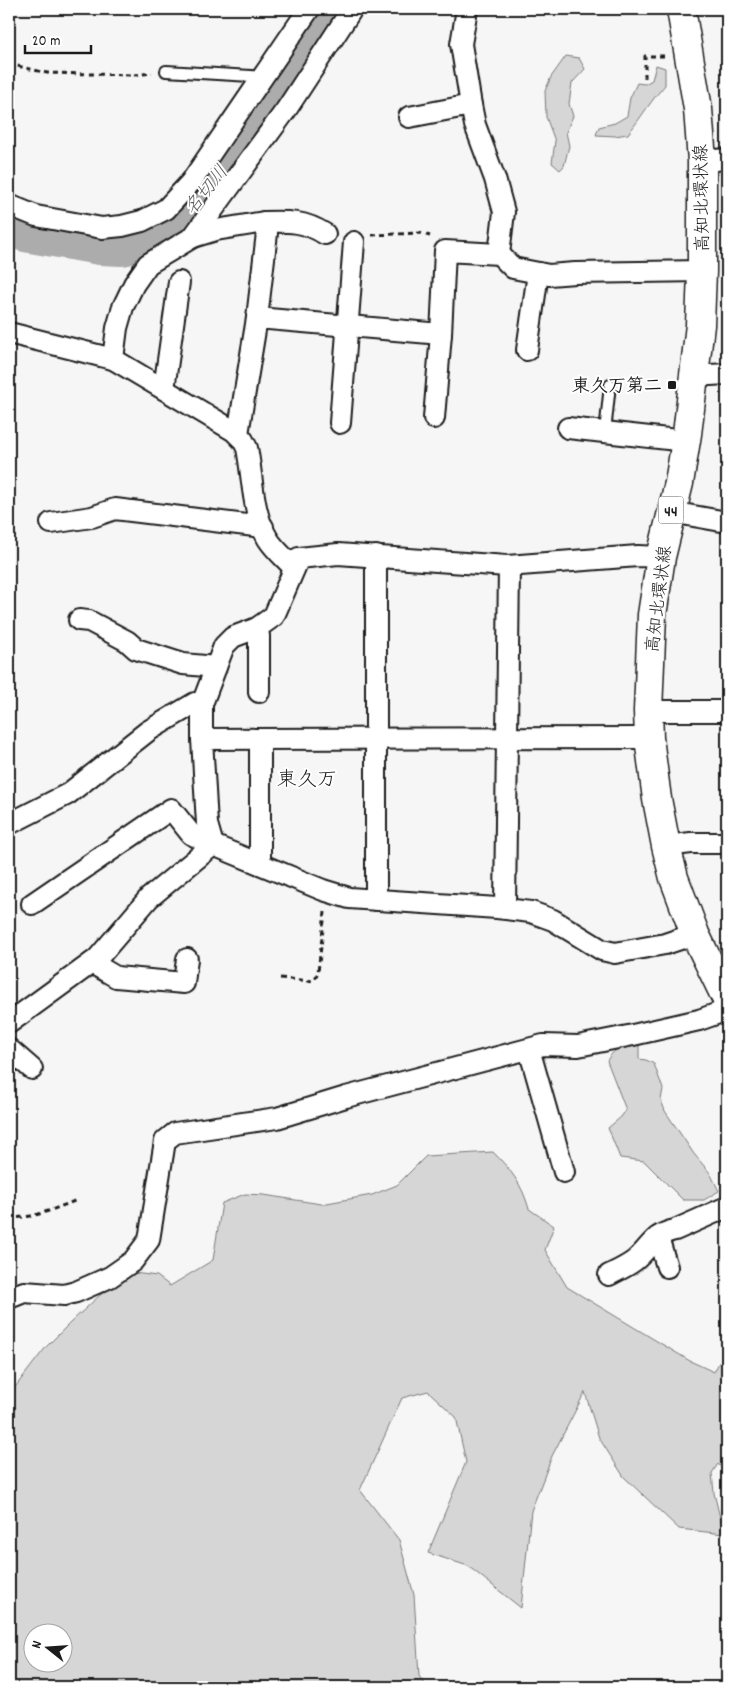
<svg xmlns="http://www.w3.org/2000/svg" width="736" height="1696" viewBox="0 0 736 1696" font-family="Dekko,'Klee One',sans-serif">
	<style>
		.green { fill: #d6d6d6; stroke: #797979; fill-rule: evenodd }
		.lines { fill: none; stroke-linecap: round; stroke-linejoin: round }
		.river { stroke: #acacac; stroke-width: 40 }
		.lane-casing { stroke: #1c1c1c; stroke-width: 14 }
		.street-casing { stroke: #1c1c1c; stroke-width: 24 }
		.primary-casing { stroke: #1c1c1c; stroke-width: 31 }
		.path { stroke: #1c1c1c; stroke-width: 3; stroke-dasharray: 5 4; stroke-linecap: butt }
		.lane { stroke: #fff; stroke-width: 10 }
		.street { stroke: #fff; stroke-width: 20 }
		.primary { stroke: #fff; stroke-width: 28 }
		.poi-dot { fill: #1c1c1c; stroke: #fff; stroke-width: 2 }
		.labels { text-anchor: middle; stroke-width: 4; stroke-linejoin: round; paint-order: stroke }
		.shield { fill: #fff; stroke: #606060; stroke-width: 1 }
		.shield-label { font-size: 16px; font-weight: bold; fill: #1c1c1c }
		.street-label { font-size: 18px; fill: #1c1c1c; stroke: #fff }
		.poi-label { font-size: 18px; font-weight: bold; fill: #1c1c1c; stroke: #fff; text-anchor: end }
		.water-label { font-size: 19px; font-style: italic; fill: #5d5d5d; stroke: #fff }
		.quarter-label { font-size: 20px; fill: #1c1c1c; stroke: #fff }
	</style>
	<rect width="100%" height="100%" fill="#f6f6f6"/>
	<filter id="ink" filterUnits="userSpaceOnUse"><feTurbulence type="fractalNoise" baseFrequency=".02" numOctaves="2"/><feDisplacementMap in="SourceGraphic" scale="10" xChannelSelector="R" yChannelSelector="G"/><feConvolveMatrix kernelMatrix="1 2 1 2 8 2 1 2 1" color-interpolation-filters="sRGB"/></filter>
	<g filter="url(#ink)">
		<!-- green -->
		<g class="green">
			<polygon points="566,56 579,58 585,69 572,83 569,104 573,116 566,132 569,146 564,166 560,170 552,163 555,141 546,117 545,91 551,77"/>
			<path d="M 656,65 L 665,68 L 665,85 C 651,100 641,118 628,134 L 615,136 L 596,135 L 599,127 L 615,123 L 627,116 L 630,98 L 637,83 L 645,84 L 652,80 Z"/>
			<path d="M 634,1043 L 639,1044 L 639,1059 L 646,1060 L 654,1064 L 663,1089 L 661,1100 L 665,1111 L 694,1154 L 710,1173 L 719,1191 L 704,1200 L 683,1200 L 644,1161 L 620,1158 L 608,1128 L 621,1117 L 626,1110 L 607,1061 C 610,1052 624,1044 634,1043 Z"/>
			<path d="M 493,1152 C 511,1170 522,1184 529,1209 L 554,1226 L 545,1250 L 567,1287 L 690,1361 L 714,1372 L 727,1348 L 727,1473 L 718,1464 L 712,1473 L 714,1493 L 724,1534 L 679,1529 L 624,1477 L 599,1438 L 585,1392 L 552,1456 L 531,1511 L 521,1608 L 468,1566 L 428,1553 L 466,1462 L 456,1417 L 428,1391 L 402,1398 L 360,1490 L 399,1540 L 414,1595 L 419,1676 L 427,1687 L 9,1687 L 9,1395 L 46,1347 L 71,1322 L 100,1295 L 134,1273 L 157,1276 L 170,1286 L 213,1260 L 222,1203 L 245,1194 L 264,1195 L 321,1204 L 372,1195 L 397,1185 L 426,1156 ZM 32,1634 L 62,1634 L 62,1664 L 32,1664 Z"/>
		</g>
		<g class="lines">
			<!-- river -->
			<polyline class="river" points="9,225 25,232 100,245 122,246 145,241 167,232 202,197 333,9"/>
			<!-- lane casing -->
			<g class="lane-casing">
				<g id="lane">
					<polyline points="166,71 251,76 262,78"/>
					<polyline points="605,432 610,385"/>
				</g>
			</g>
			<!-- street casing -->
			<g class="street-casing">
				<g id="street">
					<polyline points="467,9 461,44 471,105"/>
					<polyline points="409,117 471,105 475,125 495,179 504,212 499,254"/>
					<polyline points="702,161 727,159"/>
					<polyline points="9,205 36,216 102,228 122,226 142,221 166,209 191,182 309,9"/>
					<path d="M 264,222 C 288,221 305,221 325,234"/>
					<polyline points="193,237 216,230 264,222 267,233 257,318"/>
					<path d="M 9,333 L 113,359 L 234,431 L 243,440 L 247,448 C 253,478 252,513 268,539 C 275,550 286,559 294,568"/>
					<polyline points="527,350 538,273"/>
					<polyline points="113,359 117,328 123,307 134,284 148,264 193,237 286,110 352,9"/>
					<polyline points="693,376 727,374"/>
					<polyline points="164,389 179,282"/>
					<polyline points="434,418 441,334"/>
					<polyline points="340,423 354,242"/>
					<polyline points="568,428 686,441"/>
					<polyline points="238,434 257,318 441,334 445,251 499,254 513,268 549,275 575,273 702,271"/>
					<polyline points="671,512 727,522"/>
					<polyline points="51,523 92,517 115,509 263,527"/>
					<polyline points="79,620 89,621 127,641 136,649 183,664 216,667"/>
					<polyline points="257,628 259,636 259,692"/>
					<polyline points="648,711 727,711"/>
					<polyline points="202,739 649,738"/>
					<polyline points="9,824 68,794 148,731 195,703 202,704"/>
					<polyline points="213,845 207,824 202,739 202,704 224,646 233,637 257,628 274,616 299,558 338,554 507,566 638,556 661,557"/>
					<polyline points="666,846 691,843 727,843"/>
					<polyline points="260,864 260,739"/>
					<polyline points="376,900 376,556"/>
					<polyline points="32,904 171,809 191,834 213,845 323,890 349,898 497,908 531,912 553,920 602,950 615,953 665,944 695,934"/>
					<polyline points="505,908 509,566"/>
					<polyline points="92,963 116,977 184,983 187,959"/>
					<polyline points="9,1023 97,959 149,898 213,845"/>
					<polyline points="9,1049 32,1069"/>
					<polyline points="529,1049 564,1172"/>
					<polyline points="658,1237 667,1267"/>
					<path d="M 609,1275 C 617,1271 626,1267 634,1261 C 650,1249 651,1235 675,1230 L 727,1207"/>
					<polyline points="9,1298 24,1292 64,1295 76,1292 110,1277 133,1261 149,1240 165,1141 175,1133 277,1118 346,1097 543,1045 578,1046 633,1035 699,1020 727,1010"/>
				</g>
			</g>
			<!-- primary casing -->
			<g class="primary-casing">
				<polyline id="primary" points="681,9 698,109 702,161 702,271 700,325 687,434 679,483 661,557 652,615 648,711 649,738 657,799 666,846 674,878 695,934 727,1000"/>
			</g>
			<!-- path -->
			<g class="path">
				<polyline points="9,64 47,73 134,75 152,73"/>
				<polyline points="645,78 645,56 664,56"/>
				<polyline points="372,235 420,233 430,236"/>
				<polyline points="280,978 309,981 315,979 318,972 325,912"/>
				<path d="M 9,1217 C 31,1220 56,1208 77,1200"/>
			</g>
			<!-- lane -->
			<use href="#lane" class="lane"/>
			<!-- street -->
			<use href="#street" class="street"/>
			<!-- primary -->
			<use href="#primary" class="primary"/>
		</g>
	</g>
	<!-- markers -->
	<rect class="poi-dot" x="667" y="380" width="10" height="10" rx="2.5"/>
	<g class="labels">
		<!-- shield labels -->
		<rect class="shield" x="658.5" y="496.5" width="25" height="27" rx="4"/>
		<g class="shield-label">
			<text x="671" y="516">44</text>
		</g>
		<!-- street labels -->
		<g class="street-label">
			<text transform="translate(701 198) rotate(-91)" y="6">高知北環状線</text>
			<text transform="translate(658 599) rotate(-83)" y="6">高知北環状線</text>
		</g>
		<!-- poi labels -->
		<g class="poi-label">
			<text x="662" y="391">東久万第二</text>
		</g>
		<!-- water labels -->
		<g class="water-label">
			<text transform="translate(205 189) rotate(-51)" y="7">名切川</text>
		</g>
		<!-- quarter labels -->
		<g class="quarter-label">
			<text x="307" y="785">東久万</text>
		</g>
	</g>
	<!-- margin -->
	<rect width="736" height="1696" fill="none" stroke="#fff" stroke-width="30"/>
	<rect x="15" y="15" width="706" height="1666" fill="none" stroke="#1c1c1c" stroke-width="2" filter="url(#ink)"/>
	<!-- north arrow -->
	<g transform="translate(48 1648) rotate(287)"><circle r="24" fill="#ffffff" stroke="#a4a4a4"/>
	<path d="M0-4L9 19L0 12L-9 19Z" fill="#1c1c1c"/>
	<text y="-8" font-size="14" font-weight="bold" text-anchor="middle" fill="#1c1c1c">N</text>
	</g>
	<!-- scale -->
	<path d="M25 45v8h66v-8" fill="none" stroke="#1c1c1c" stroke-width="2.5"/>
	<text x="32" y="45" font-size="15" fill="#1c1c1c" stroke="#ffffff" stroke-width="4" paint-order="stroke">20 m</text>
</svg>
